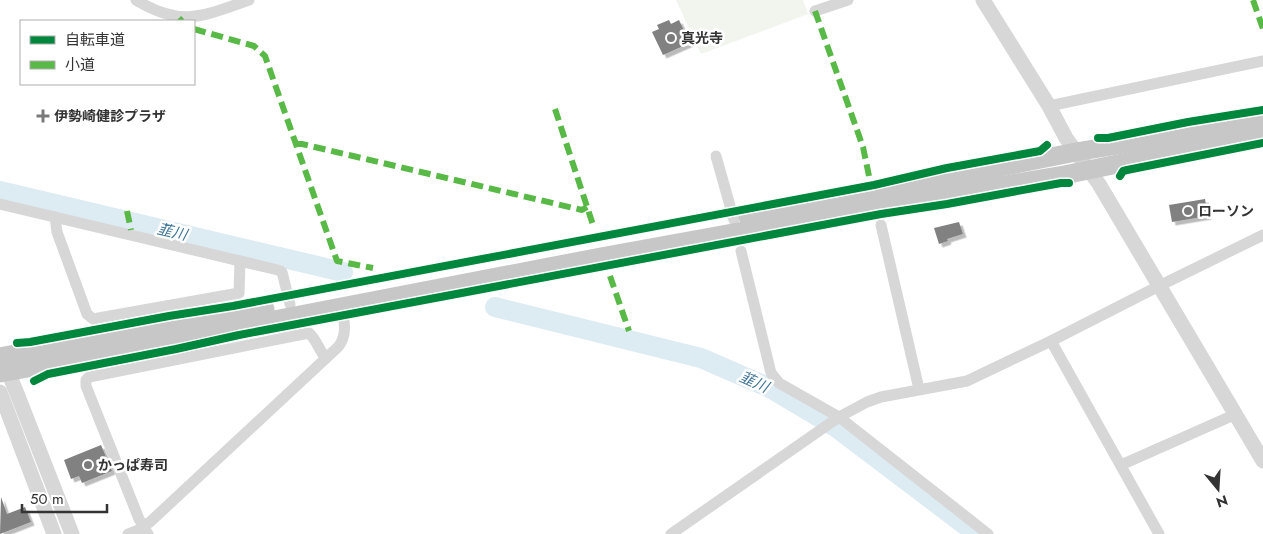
<svg xmlns="http://www.w3.org/2000/svg" width="1263" height="534" viewBox="0 0 1263 534" font-family="Jost,'Noto Sans JP',sans-serif">
	<style>
		.green { fill: #f1f5ed }
		.lines { fill: none; stroke-linecap: round; stroke-linejoin: round }
		.river { stroke: #ddebf3; stroke-width: 20 }
		.building { fill: #818181; filter: url(#shadow) }
		.minor { stroke: #d7d7d7; stroke-width: 11 }
		.tertiary { stroke: #d7d7d7; stroke-width: 15 }
		.trunk { stroke: #c7c7c7; stroke-width: 19 }
		.quiet { stroke: #58b947; stroke-width: 6; stroke-dasharray: 12 6; stroke-linecap: butt }
		.cycleway-casing { stroke: #fff; stroke-width: 11 }
		.cycleway { stroke: #00873e; stroke-width: 8 }
		.poi-dot { fill: #7a7a7a; stroke: #fff; stroke-width: 2 }
		.labels { text-anchor: middle; stroke-width: 5; stroke-linejoin: round; paint-order: stroke }
		.poi-label { font-size: 14px; font-weight: bold; fill: #333; stroke: #fff; text-anchor: start }
		.water-label { font-size: 15px; font-style: italic; fill: #3f7597; stroke: #fff }
	</style>
	<defs>
		<filter id="shadow"><feDropShadow dx="3.5" dy="3.5" stdDeviation="0" flood-color="#0004"/></filter>
	</defs>
	<rect width="100%" height="100%" fill="#fff"/>
	<!-- green -->
	<polygon class="green" points="676,0 803,0 808,14 701,54"/>
	<g class="lines">
		<!-- river -->
		<g class="river">
			<polyline points="0,191 343,272"/>
			<polyline points="495,307 701,358 770,388 837,428 977,534"/>
		</g>
	</g>
	<!-- building -->
	<g class="building">
		<polygon points="669,20 671,24 679,20 690,43 663,55 652,32 659,29 657,25"/>
		<polygon points="1205,199 1208,216 1172,222 1169,205"/>
		<polygon points="959,222 963,234 947,239 948,241 939,244 934,228"/>
		<polygon points="101,445 112,471 82,483 79,476 71,479 64,460"/>
		<polygon points="1,497 7,514 25,507 31,522 0,534"/>
	</g>
	<g class="lines">
		<!-- minor -->
		<g class="minor">
			<path d="M 136,0 C 182,28 203,16 249,0"/>
			<polyline points="815,11 848,0"/>
			<polyline points="1049,106 1263,61"/>
			<polyline points="716,156 734,220"/>
			<polyline points="0,204 278,270 282,272 290,304"/>
			<polyline points="55,217 57,232 87,314 93,319 239,293 240,261"/>
			<polyline points="881,225 919,389"/>
			<polyline points="741,251 771,373 779,383 839,417 988,534"/>
			<polyline points="1051,341 1159,534"/>
			<polyline points="1121,465 1236,414"/>
			<path d="M 128,534 L 138,530 L 150,522 L 338,347 C 348,335 344,321 342,307"/>
			<path d="M 148,534 L 139,519 L 86,386 L 86,380 L 89,377 L 309,333 C 317,340 319,351 326,358"/>
			<polyline points="671,534 839,417 867,402 881,397 967,381 1051,341 1159,286 1263,235"/>
		</g>
		<!-- tertiary -->
		<g class="tertiary">
			<polyline points="983,0 1049,106 1066,138 1099,184 1263,461"/>
			<polyline points="1,365 8,372 16,391 72,534"/>
			<polyline points="0,392 54,534"/>
		</g>
		<!-- trunk -->
		<g class="trunk">
			<polyline points="748,217 1076,152 1263,120"/>
			<polyline points="0,357 162,326 265,309"/>
			<polyline points="0,373 167,343 253,324 606,256 877,207 1064,175 1263,134"/>
		</g>
		<!-- quiet -->
		<g class="quiet">
			<polyline points="1253,0 1263,29"/>
			<polyline points="815,11 863,147 869,176"/>
			<polyline points="179,18 182,21"/>
			<polyline points="194,29 254,46 265,56 337,261 373,268"/>
			<polyline points="555,109 594,228"/>
			<polyline points="296,144 302,144 582,210 587,207"/>
			<polyline points="127,211 131,230"/>
			<polyline points="610,276 629,331"/>
		</g>
		<!-- cycleway casing -->
		<g class="cycleway-casing">
			<g id="cycleway">
				<polyline points="1098,138 1108,138 1188,122 1263,110"/>
				<polyline points="1120,176 1123,171 1127,170 1263,143"/>
				<polyline points="17,343 30,342 169,316 233,306 874,185 947,168 1040,151 1047,145"/>
				<polyline points="34,381 48,374 176,349 239,335 881,214 947,204 1061,183 1069,183"/>
			</g>
		</g>
		<!-- cycleway -->
		<use href="#cycleway" class="cycleway"/>
	</g>
	<!-- markers -->
	<g class="poi-dot">
		<circle cx="671" cy="38" r="5"/>
		<path d="M40.5 108.5h5v5h5v5h-5v5h-5v-5h-5v-5h5z"/>
		<circle cx="1188" cy="211" r="5"/>
		<circle cx="88" cy="465" r="5"/>
	</g>
	<g class="labels">
		<!-- poi labels -->
		<g class="poi-label">
			<text x="681" y="43">真光寺</text>
			<text x="54" y="121">伊勢崎健診プラザ</text>
			<text x="1198" y="216">ローソン</text>
			<text x="98" y="470">かっぱ寿司</text>
		</g>
		<!-- water labels -->
		<g class="water-label">
			<text transform="translate(172 232) rotate(13)" y="5">韮川</text>
			<text transform="translate(754 382) rotate(24)" y="5">韮川</text>
		</g>
	</g>
	<!-- legend -->
	<rect x="20" y="20" width="175" height="65" fill="#ffffff" stroke="#adadad"/>
	<rect x="30" y="36" width="25" height="8" fill="#00873e" stroke="#adadad"/>
	<text x="65" y="45" font-size="15" fill="#333333">自転車道</text>
	<rect x="30" y="61" width="25" height="8" fill="#58b947" stroke="#adadad"/>
	<text x="65" y="70" font-size="15" fill="#333333">小道</text>
	<!-- north arrow -->
	<g transform="translate(1218 489) rotate(162)" stroke="#ffffff" stroke-width="4" paint-order="stroke">
	<path d="M0-4L9 19L0 12L-9 19Z" fill="#333333"/>
	<text y="-8" font-size="14" font-weight="bold" text-anchor="middle" fill="#333333">N</text>
	</g>
	<!-- scale -->
	<path d="M22 504v8h85v-8" fill="none" stroke="#333333" stroke-width="2.5"/>
	<text x="30" y="504" font-size="15" fill="#333333" stroke="#ffffff" stroke-width="4" paint-order="stroke">50 m</text>
</svg>
